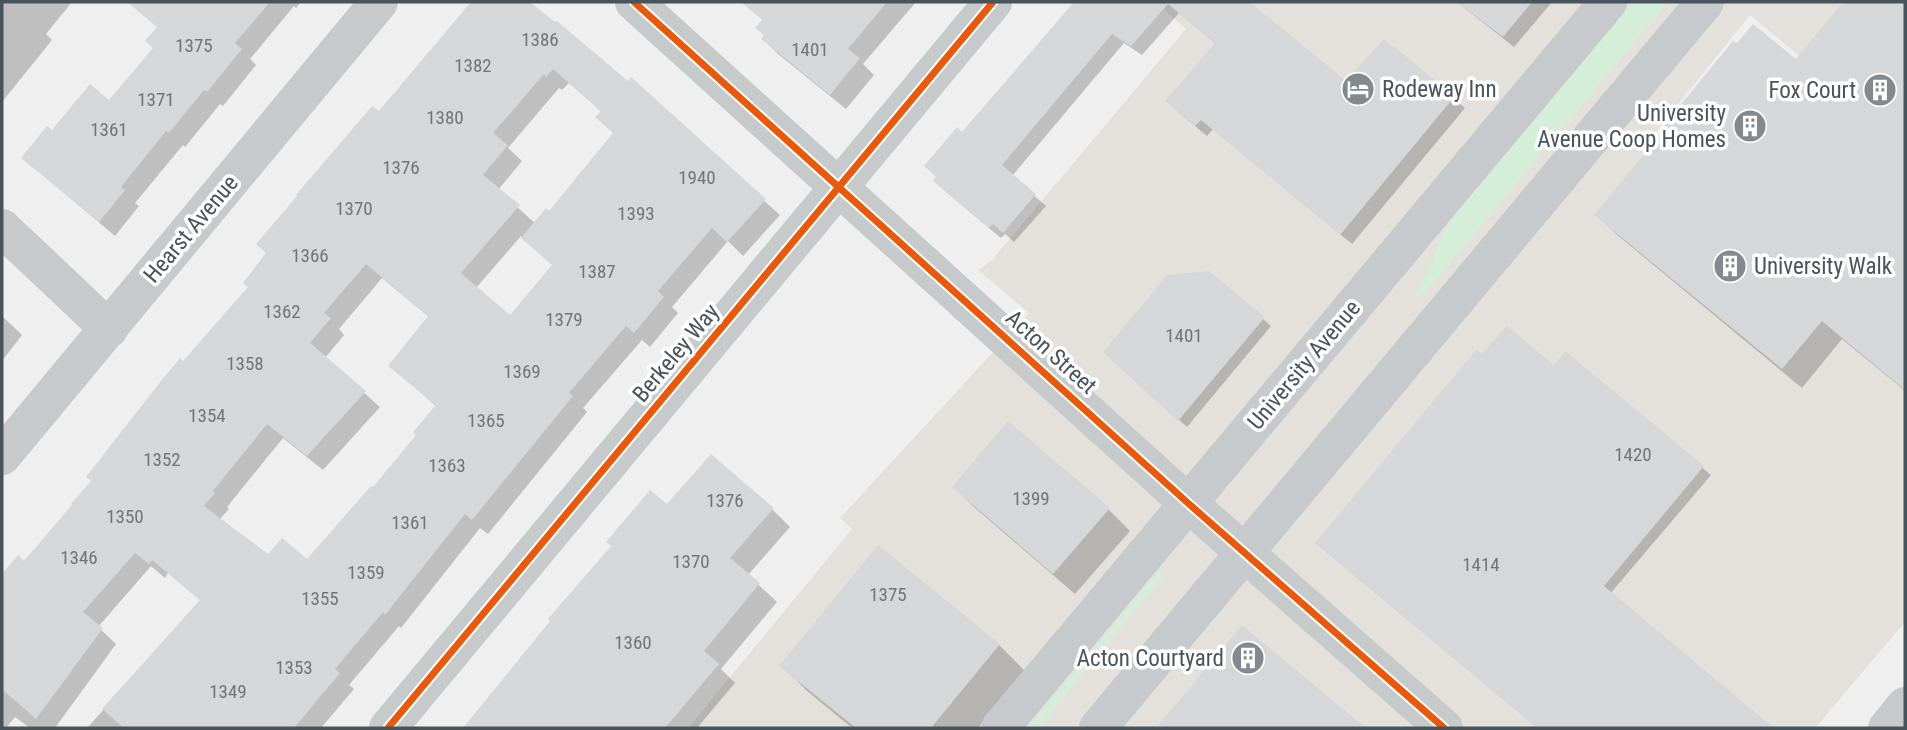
<svg xmlns="http://www.w3.org/2000/svg" width="1907" height="730" viewBox="0 0 1907 730" font-family="'Roboto Condensed',sans-serif">
	<style>
		.commercial { fill: #e4e1dd }
		.green { fill: #d4eeda }
		.shadow { fill: #0003; fill-rule: evenodd }
		.building { fill: #d6d7d8; fill-rule: evenodd }
		.lines { fill: none; stroke-linecap: round; stroke-linejoin: round }
		.street { stroke: #c7cacb; stroke-width: 38 }
		.secondary { stroke: #c7cacd; stroke-width: 38 }
		.cycleway-casing { stroke: #fff; stroke-width: 11 }
		.cycleway { stroke: #e8590c; stroke-width: 7 }
		.labels { text-anchor: middle; dominant-baseline: central; stroke-width: 7; stroke-linejoin: round; paint-order: stroke }
		.number-label { font-size: 19px; fill: #6c767c }
		.poi-label { font-size: 23px; fill: #47545b; stroke: #fff; text-anchor: end }
		.street-label { font-size: 23px; fill: #47545b; stroke: #fff }
	</style>
	<rect width="100%" height="100%" fill="#f0efef"/>
	<path class="commercial" d="M1155,2H1905V144L1750,15L1650,139L1841,298L1822,321L1905,391V622L1815,728H688L852,529L840,518L1029,313L978,270L993,259L1186,29Z"/>
	<path class="green" d="M1633,2H1668L1420,298L1415,294L1425,278L1449,222Z
		M1158,572L1163,576L1038,728H1028Z"/>
	<path class="shadow" d="M2,2H72L46,34L52,40L2,102Z
		M146,2H301L296,8L294,6L250,59L256,65L223,106L220,104L185,147L183,145L135,203L139,206L115,236L23,158L52,132L109,103L155,48L158,28L139,10Z
		M474,2H529L628,84L631,80L780,215L743,256L728,241L672,307L678,313L650,347L642,340L583,408L587,412L488,534L480,528L401,628L399,626L349,685L354,689L321,728H87L201,601L168,573L165,578L151,566L98,627L116,644L55,728H30L15,717L6,728H2V576L18,558L24,563L75,505L184,363L250,288L379,114ZM569,83L602,112L615,133L549,213L536,224L498,190L522,161L508,148L559,88L562,90ZM521,236L554,266L510,317L476,288ZM382,278L429,317L390,365L437,407L418,435L373,490L307,562L268,557L219,520L229,509L227,507L283,438L323,470L380,407L325,358L344,335L339,329Z
		M776,2H916L863,64L874,75L846,109L778,54L763,39L766,35L763,18Z
		M1076,2H1248L1346,84L1384,41L1465,108L1352,244L1213,129L1207,136L1178,112L1216,44L1179,13L1142,55L1124,43L1012,176L1046,206L1014,242L1005,234L1001,238L946,192L963,134Z
		M1457,2H1552L1514,47Z
		M1846,2H1905V391L1842,339L1802,388L1616,234L1597,215L1796,62Z
		M1209,272L1271,326L1187,427L1112,360Z
		M2,316L22,335L2,361Z
		M1565,354L1711,475L1610,594L1772,728H1538L1325,551L1483,357L1554,367Z
		M954,487L1108,509L1130,531L1075,594L975,508Z
		M667,507L772,509L790,527L748,575L777,602L721,669L735,683L697,728H465L552,621Z
		M878,547L999,645L1025,671L978,728H852L807,691L781,665Z
		M1242,627L1363,728H1158Z"/>
	<path class="building" d="M127,2H270L235,43L242,49L207,92L204,90L169,133L166,131L121,187L125,190L99,222L21,158L47,126L52,130L90,84L109,100L153,48L145,41L157,27Z
		M471,2H530L555,22L557,21L628,81L631,77L766,199L727,242L712,228L658,291L664,297L634,333L626,326L569,393L573,396L472,520L465,514L385,615L383,612L335,669L340,673L294,728H124L102,709L200,600L152,560L149,564L135,553L83,612L103,628L36,719L2,689V574L18,555L24,561L72,505L71,504L91,481L86,477L161,381L180,358L183,361L248,287L243,283L266,253L256,244L297,196L296,195L372,106L379,111ZM553,69L601,111L595,117L613,133L549,211L546,208L521,238L552,265L510,315L461,273L520,205L483,175L508,145L493,133L544,74L546,77ZM366,264L428,316L388,366L436,405L413,432L416,435L373,487L371,486L307,559L282,538L268,554L204,506L215,493L213,491L267,424L307,456L366,391L310,343L331,318L324,313Z
		M741,2H887L848,49L860,58L830,95L761,39L764,35L755,28L762,20Z
		M1074,2H1250L1346,81L1384,39L1455,96L1340,235L1201,120L1195,126L1165,101L1215,43L1168,4L1131,46L1112,34L1002,165L1036,194L1003,233L993,224L989,228L933,181L936,177L924,166L957,127L962,132Z
		M1457,2H1532L1503,37Z
		M1843,2H1905V390L1822,321L1782,369L1594,215L1667,127L1664,125L1733,41L1737,43L1753,24L1796,59Z
		M1209,271L1265,317L1178,421L1103,352L1167,275Z
		M1507,326L1554,365L1565,351L1704,466L1604,586L1774,728H1537L1315,543L1477,349L1482,354Z
		M1008,421L1110,508L1053,574L952,487Z
		M711,454L774,508L730,558L760,583L704,651L719,664L665,728H463L550,621L548,619L611,546L606,542L650,490L667,504Z
		M878,545L1000,644L931,728H856L779,666Z
		M1242,625L1366,728H1156Z"/>
	<g class="lines">
		<path class="street" d="M634,2L1189,504L1444,728
			M2,228L109,329
			M2,456L379,2
			M388,728L993,2
			M1887,728L1905,706"/>
		<path class="secondary" d="M1000,728L1608,2
			M1098,728L1705,2"/>
		<defs>
			<path id="cycleway" d="M634,2L1189,504L1444,728
				M388,728L993,2"/>
		</defs>
		<use href="#cycleway" class="cycleway-casing"/>
		<use href="#cycleway" class="cycleway"/>
	</g>
	<defs>
		<symbol id="hotel-disc" viewBox="-11 -11 22 22"><circle r="9.5" fill="#828a8f" stroke="#fff"/><path d="M-6-4.5h1.5V1H6V5H4.5V3h-9V5H-6ZM-4 0a1.8 1.8 0 1 1 3.6 0ZM.5 0V-2.5h3Q6-2.5 6 0Z" fill="#fff"/></symbol>
		<symbol id="building-disc" viewBox="-11 -11 22 22"><circle r="9.5" fill="#828a8f" stroke="#fff"/><path d="M-4-6H4V6H1V3H-1V6H-4ZM-2.5-4.3h1.7v1.8h-1.7ZM.8-4.3h1.7v1.8H.8ZM-2.5-1h1.7V.8h-1.7ZM.8-1h1.7V.8H.8Z" fill="#fff"/></symbol>
	</defs>
	<g fill-rule="evenodd">
		<use href="#hotel-disc" x="1339" y="70" width="38" height="38"/>
		<use href="#building-disc" x="1861" y="71" width="38" height="38"/>
		<use href="#building-disc" x="1731" y="107" width="38" height="38"/>
		<use href="#building-disc" x="1711" y="247" width="38" height="38"/>
		<use href="#building-disc" x="1229" y="639" width="38" height="38"/>
	</g>
	<g class="labels">
		<g class="number-label">
			<text x="540" y="39">1386</text>
			<text x="194" y="45">1375</text>
			<text x="810" y="49">1401</text>
			<text x="473" y="65">1382</text>
			<text x="156" y="99">1371</text>
			<text x="445" y="117">1380</text>
			<text x="109" y="129">1361</text>
			<text x="401" y="167">1376</text>
			<text x="697" y="177">1940</text>
			<text x="354" y="208">1370</text>
			<text x="636" y="213">1393</text>
			<text x="310" y="255">1366</text>
			<text x="597" y="271">1387</text>
			<text x="282" y="311">1362</text>
			<text x="564" y="319">1379</text>
			<text x="1184" y="335">1401</text>
			<text x="245" y="363">1358</text>
			<text x="522" y="371">1369</text>
			<text x="207" y="415">1354</text>
			<text x="486" y="420">1365</text>
			<text x="1633" y="454">1420</text>
			<text x="162" y="459">1352</text>
			<text x="447" y="465">1363</text>
			<text x="1031" y="498">1399</text>
			<text x="725" y="500">1376</text>
			<text x="125" y="516">1350</text>
			<text x="410" y="522">1361</text>
			<text x="79" y="557">1346</text>
			<text x="691" y="561">1370</text>
			<text x="1481" y="564">1414</text>
			<text x="366" y="572">1359</text>
			<text x="888" y="594">1375</text>
			<text x="320" y="598">1355</text>
			<text x="633" y="642">1360</text>
			<text x="294" y="667">1353</text>
			<text x="228" y="691">1349</text>
		</g>
		<g class="poi-label">
			<text x="1382" y="89" text-anchor="start">Rodeway Inn</text>
			<text x="1856" y="90">Fox Court</text>
			<text x="1726" y="113">University<tspan x="1726" dy="26">Avenue Coop Homes</tspan></text>
			<text x="1754" y="266" text-anchor="start">University Walk</text>
			<text x="1224" y="658">Acton Courtyard</text>
		</g>
		<g class="street-label">
			<text transform="translate(191 229) rotate(-50)">Hearst Avenue</text>
			<text transform="translate(1051 352) rotate(42)">Acton Street</text>
			<text transform="translate(676 353) rotate(-50)">Berkeley Way</text>
			<text transform="translate(1304 365) rotate(-50)">University Avenue</text>
		</g>
	</g>
	<rect width="1907" height="730" fill="none" stroke="#47545b" stroke-width="7"/>
</svg>
